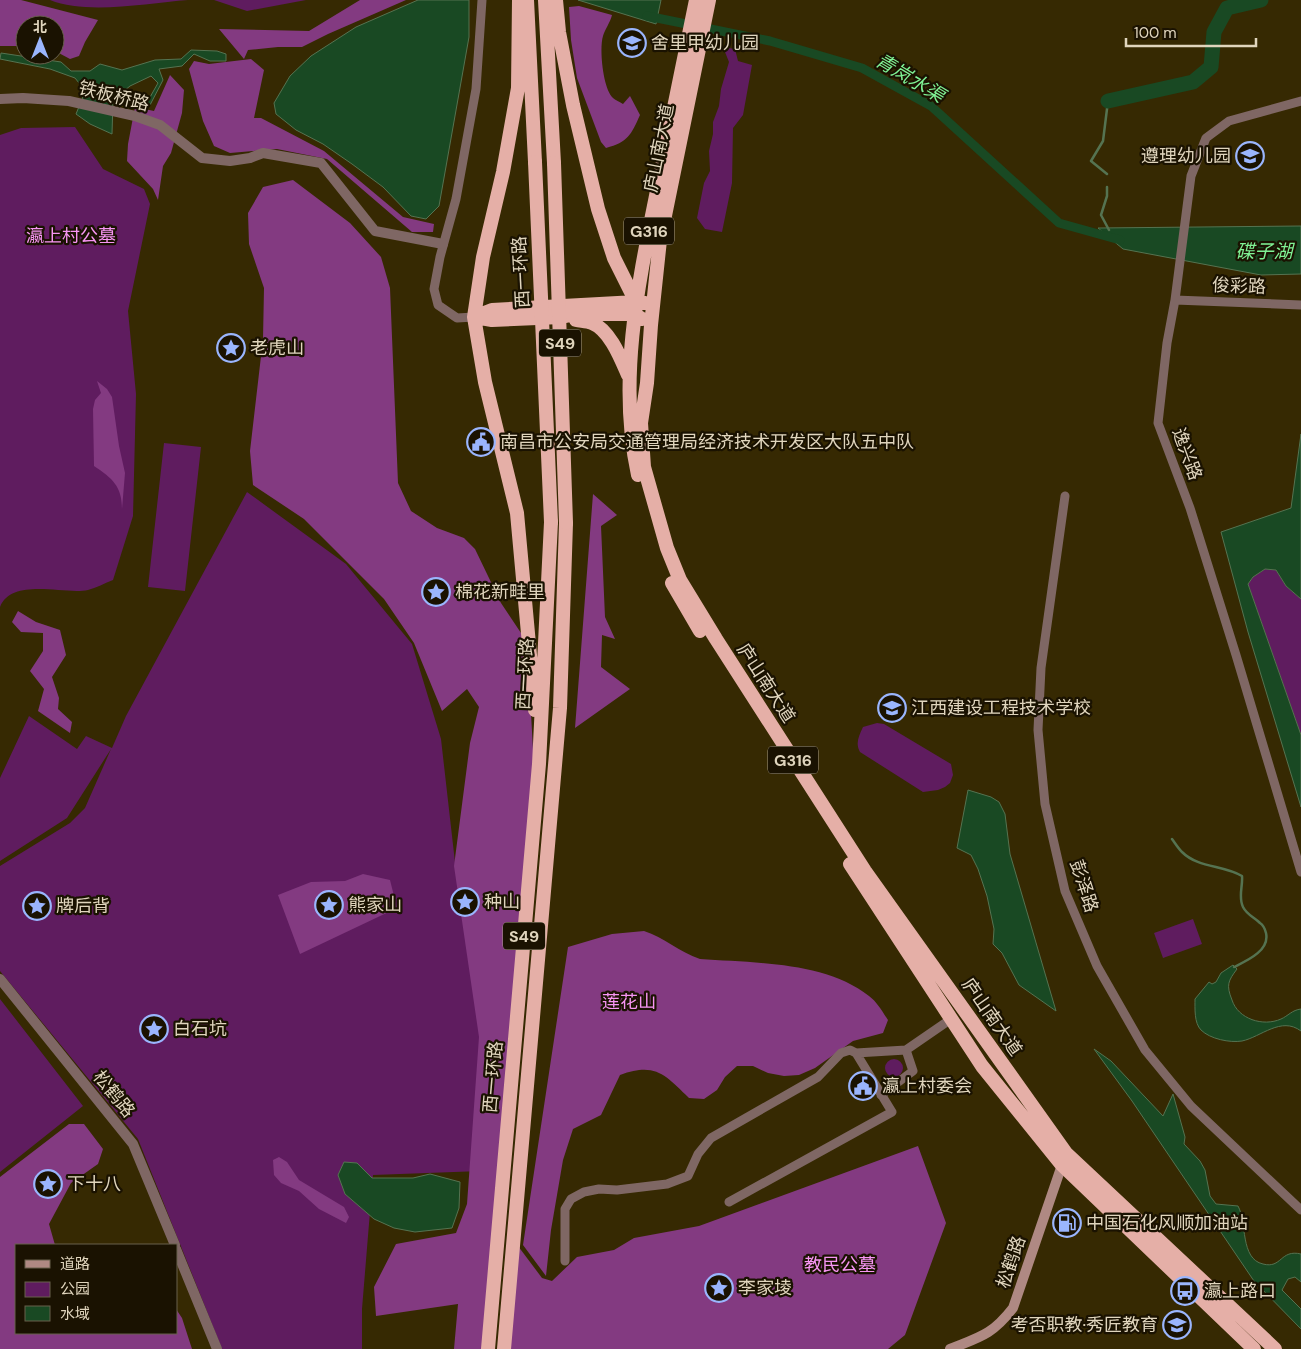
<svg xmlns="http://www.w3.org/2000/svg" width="1301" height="1349" viewBox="0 0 1301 1349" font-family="'DM Sans','Noto Sans SC',sans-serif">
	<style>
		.green { fill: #5f1c5f }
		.forest { fill: #833a81 }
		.water { fill: #194923; stroke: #557351 }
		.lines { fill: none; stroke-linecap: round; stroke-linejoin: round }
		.stream { stroke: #557351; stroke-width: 2.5 }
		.canal { stroke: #194923; stroke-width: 9 }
		.river { stroke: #194923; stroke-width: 15 }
		.minor { stroke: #7f6764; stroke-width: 9 }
		.tertiary { stroke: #7f6764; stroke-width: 10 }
		.secondary { stroke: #af8983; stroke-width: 10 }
		.trunk { stroke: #e5afa7; stroke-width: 14 }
		.trunk-bridge { stroke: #e5afa7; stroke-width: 14 }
		.labels { text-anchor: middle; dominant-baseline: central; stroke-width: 4.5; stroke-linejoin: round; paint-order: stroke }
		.shield { fill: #1a1201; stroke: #a59a85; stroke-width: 1 }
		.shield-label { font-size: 16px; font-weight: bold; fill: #e0d5bd }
		.poi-label { font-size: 18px; fill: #e0d5bd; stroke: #1a1201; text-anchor: start }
		.street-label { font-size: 18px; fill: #e0d5bd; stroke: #1a1201 }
		.park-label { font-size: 18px; fill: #f795f3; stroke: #1a1201 }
		.water-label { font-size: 19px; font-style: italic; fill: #7ff294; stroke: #1a1201 }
	</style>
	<rect width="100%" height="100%" fill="#362902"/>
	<path class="green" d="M50,0H188C148,3 87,15 50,0Z
		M214,0H306L247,11Z
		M723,47L735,49L738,61L752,65L743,115L733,128L732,183L722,232L705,229L697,218L704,183L710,171L709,151L713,134V122L719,106L721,89L729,62Z
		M75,127L103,169L144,189L150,204L128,311L136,394L133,516L113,580C105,583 96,588 88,590C64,595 12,577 0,607V135L21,128Z
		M164,443L201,447L185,591L148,587Z
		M247,492L346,564L412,644L441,739L456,871L484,1042L481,1171L373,1175L362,1309V1349H222L138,1139L0,971V866L70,823L85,808L111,749L67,818L0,861V778L29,716L77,749L86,736L112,748L126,716Z
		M1265,569L1276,570L1286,586L1301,599V735L1248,584L1253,577Z
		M877,723L884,724L951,764L953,775L950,783L945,787L938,790L923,792L860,752C855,743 859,736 863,727Z
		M1193,919L1202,944L1163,958L1154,933Z
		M0,999L83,1106L0,1172Z
		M885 1068a9 9 0 1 1 18 0a9 9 0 1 1-18 0Z"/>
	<path class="forest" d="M0,0H21L98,20L85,42L79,56L70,59L55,51V25H25V46H0Z
		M360,0H406L328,34L302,47H278L248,50L244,59L219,29L309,31Z
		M579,6L612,15C610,23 605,29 603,36C599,49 603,89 613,98C615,100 620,102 623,104L630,96L640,115C631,135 628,142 606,148L601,142L577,78L571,40L569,7Z
		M251,59L264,70L254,118H261L324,151L403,217L434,224L433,232H412L327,159L277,149L230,153L214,146L203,121L189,69L194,61L209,64Z
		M170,75L184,90L182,113L171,153L163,166L158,200L153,189L127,161L128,144L135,107L154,111Z
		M293,180L350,223L381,257L390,288L398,483L411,511L437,528L464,538L475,549L501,603L527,642L534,767L483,1349H454L458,1304L376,1316L374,1287L396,1244L456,1233L467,1204L479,1037L454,866L470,743L479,707L467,689L442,711L414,643L384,599L304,519L253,485L250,451L263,339L264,288L249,244L248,213L263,187Z
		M97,381L107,389L112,397L119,446L125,473L122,509C122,486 112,478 94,466L93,409L95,400L101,393Z
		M593,494L617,515L601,526L605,617L615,639L602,635L601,667L630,689L575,728Z
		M18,611L36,622L60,630L66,655L52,677L59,698L58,709L72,722L70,733L38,711L44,689L30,671L43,651V633L21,632L12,622Z
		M363,874L390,880L397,908L300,954L278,895L311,882L345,881Z
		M644,931C664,937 679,952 700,959C753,963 825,961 869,996C877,1002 882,1011 888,1020L883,1033L853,1041L815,1068L799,1075L784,1076L768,1073L753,1066H737L725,1077L717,1090L704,1099L689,1098C665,1075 656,1062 620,1075L601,1115L573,1129L563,1160L551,1230L546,1276L523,1245L568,947L612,934Z
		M69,1124H84L103,1149L98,1164L71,1183L49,1224L55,1245H16V1333H176V1309L182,1318L192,1349H0V1177Z
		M918,1146L946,1223L905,1335L888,1349H509L518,1246L542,1278L552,1281L577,1257L614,1250L634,1238L699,1226Z
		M279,1157L287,1162L299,1180L344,1207L349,1217L346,1223L319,1209L299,1191L281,1183L274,1175L273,1160Z"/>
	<path class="water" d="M418,0H469V37L439,206L426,219L411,216L383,187L352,164L323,144L296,130L276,114L274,103L290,76L311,56L356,27Z
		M578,0H661L656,24Z
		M191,50L217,51L226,54V61H210L194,54L182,66L159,69L163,80L150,105L145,106L158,83L151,76L130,86L113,100L112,134L90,124L76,114L83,97V88L75,78L50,69L0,59L1,53L61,62L71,71H90L100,64L122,70L155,60L181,59Z
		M1301,226V274L1261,275L1123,249L1098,228Z
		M1301,434V599L1286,586L1276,570L1265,569L1253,577L1248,584L1301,735V807L1248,632L1221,532L1291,508Z
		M968,790L991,797L999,802L1005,814L1010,854L1056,1011L1019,985L1002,953L993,944L994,929L987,896L978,869L971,855L957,848Z
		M1233,965L1237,969C1228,981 1226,985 1232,1000C1238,1019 1263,1027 1281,1019C1288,1016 1292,1010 1301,1009V1031C1281,1016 1261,1037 1242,1041C1230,1043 1210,1039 1201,1030C1194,1023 1195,1008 1195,999L1209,982L1212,984L1216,982L1221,973Z
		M1094,1049L1111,1061L1163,1116L1173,1094L1185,1137L1184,1144L1200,1161L1205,1170L1210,1196L1216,1204L1238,1206C1247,1222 1240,1259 1263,1264C1282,1269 1280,1249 1301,1254V1282L1295,1277L1288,1279L1282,1290L1301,1309V1329L1254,1281L1132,1101Z
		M344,1162L357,1163L372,1178H413L430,1174L460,1182L459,1208L452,1228L415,1232L394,1228L374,1219L345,1194L338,1175Z"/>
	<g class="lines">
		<path class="stream" d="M1107,174L1091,161L1103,141L1108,101
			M1107,187V196L1101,215L1109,230
			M1172,839C1175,843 1178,848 1182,852C1198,868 1223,865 1242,876C1243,886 1238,897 1243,907C1247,915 1254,917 1260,923C1263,925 1265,929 1266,933C1270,951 1246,961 1234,967"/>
		<path class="canal" d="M647,16L770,41L862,68L931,106L1059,223L1120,240"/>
		<path class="river" d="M1108,101L1193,82L1211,67L1214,32L1227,8L1261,0"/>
		<path class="minor" d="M1301,101L1229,121L1206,138L1191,176L1175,300L1167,343L1158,423L1190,508L1236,655L1301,872
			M1175,300L1301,305
			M474,317L457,318L438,305L434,289L440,257L456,199L476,89L482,0
			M1065,496L1041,668L1038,730L1045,804L1065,891L1097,966L1145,1050L1191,1106L1301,1210
			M881,1095L913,1071L906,1050
			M729,1202L892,1112L856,1053
			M565,1261V1209L571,1199L584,1192L599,1189L617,1190L667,1184L688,1176L698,1154L711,1138L818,1077L841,1053L850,1050L856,1053L906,1050L951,1019"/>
		<path class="tertiary" d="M0,99L23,98L69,101L135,116L160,125L202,158L230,161L250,158L263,153L321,163L375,231L443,244
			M0,979L133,1144L175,1245
			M176,1249L217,1349"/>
		<path class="secondary" d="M950,1349C980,1337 992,1335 1013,1308L1064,1159"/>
		<path class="trunk" d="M519,0L518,88L503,172L483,257L474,317L485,382L517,513L535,710
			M527,0L535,162
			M545,0L554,163
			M556,0L559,32L573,105L598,209L614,258L636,302
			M709,0L660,240L651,325L647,383L641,423L644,467L667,548L680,580L716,639L865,871L1066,1153L1275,1349
			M474,317L492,310L636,302L645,303
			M475,317L492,320L561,317L576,314H634L642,319
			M576,320C581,321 588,321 592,323C610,330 621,359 628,375
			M638,475C617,379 639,280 658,186C671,124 683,62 696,0
			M672,583L700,631
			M850,864L982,1066L1062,1165L1254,1349
			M488,1349L539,764L551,522
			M504,1349L560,708L566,523"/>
		<path class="trunk-bridge" d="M535,162L551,522
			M554,163L566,523"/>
	</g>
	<defs>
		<symbol id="school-ring" viewBox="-11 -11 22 22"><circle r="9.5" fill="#1a1201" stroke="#9ab5fd" stroke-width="1.5"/><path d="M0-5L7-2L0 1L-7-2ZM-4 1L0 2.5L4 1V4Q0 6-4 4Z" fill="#9ab5fd"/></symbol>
		<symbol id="sight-ring" viewBox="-11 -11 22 22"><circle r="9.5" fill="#1a1201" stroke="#9ab5fd" stroke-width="1.5"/><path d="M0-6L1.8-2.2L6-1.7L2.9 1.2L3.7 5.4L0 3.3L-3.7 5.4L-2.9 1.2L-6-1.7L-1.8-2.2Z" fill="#9ab5fd"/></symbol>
		<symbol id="civic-ring" viewBox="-11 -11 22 22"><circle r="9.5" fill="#1a1201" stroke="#9ab5fd" stroke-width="1.5"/><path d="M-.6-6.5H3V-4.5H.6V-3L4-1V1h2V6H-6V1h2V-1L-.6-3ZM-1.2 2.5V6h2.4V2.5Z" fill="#9ab5fd"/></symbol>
		<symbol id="fuel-ring" viewBox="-11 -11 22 22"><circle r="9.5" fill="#1a1201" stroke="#9ab5fd" stroke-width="1.5"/><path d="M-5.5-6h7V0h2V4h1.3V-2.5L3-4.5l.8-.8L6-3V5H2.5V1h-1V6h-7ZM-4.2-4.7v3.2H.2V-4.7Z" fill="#9ab5fd"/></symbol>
		<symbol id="bus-ring" viewBox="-11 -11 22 22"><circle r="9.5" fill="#1a1201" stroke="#9ab5fd" stroke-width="1.5"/><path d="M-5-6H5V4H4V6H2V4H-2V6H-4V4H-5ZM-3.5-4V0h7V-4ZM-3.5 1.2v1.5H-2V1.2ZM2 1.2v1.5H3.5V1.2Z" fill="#9ab5fd"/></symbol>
		<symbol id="university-ring" viewBox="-11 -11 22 22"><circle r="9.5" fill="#1a1201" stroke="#9ab5fd" stroke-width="1.5"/><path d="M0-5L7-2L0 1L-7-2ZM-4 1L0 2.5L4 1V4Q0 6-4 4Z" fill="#9ab5fd"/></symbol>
	</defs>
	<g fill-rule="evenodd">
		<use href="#school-ring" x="616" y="27" width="32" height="32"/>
		<use href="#school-ring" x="1234" y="140" width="32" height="32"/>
		<use href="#sight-ring" x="215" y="332" width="32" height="32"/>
		<use href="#civic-ring" x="465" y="426" width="32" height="32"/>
		<use href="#sight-ring" x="420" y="576" width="32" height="32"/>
		<use href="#school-ring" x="876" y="692" width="32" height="32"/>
		<use href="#sight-ring" x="449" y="886" width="32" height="32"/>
		<use href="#sight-ring" x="313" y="889" width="32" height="32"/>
		<use href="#sight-ring" x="21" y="890" width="32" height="32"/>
		<use href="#sight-ring" x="138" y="1013" width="32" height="32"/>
		<use href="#civic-ring" x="847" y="1070" width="32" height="32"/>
		<use href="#sight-ring" x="32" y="1168" width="32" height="32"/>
		<use href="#fuel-ring" x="1051" y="1207" width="32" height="32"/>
		<use href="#sight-ring" x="703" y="1272" width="32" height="32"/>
		<use href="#bus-ring" x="1169" y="1275" width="32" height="32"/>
		<use href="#university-ring" x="1161" y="1309" width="32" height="32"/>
	</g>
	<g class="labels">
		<g class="shield">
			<rect x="624" y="217.5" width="50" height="27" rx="4"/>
			<rect x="539" y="329.5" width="42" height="27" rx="4"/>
			<rect x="768" y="746.5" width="50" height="27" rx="4"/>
			<rect x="503" y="922.5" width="42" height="27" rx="4"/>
		</g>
		<g class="shield-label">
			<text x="649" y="231">G316</text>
			<text x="560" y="343">S49</text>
			<text x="793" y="760">G316</text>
			<text x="524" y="936">S49</text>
		</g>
		<g class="poi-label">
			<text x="651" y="43">舍里甲幼儿园</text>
			<text x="1231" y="156" text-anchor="end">遵理幼儿园</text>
			<text x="250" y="348">老虎山</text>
			<text x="500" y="442">南昌市公安局交通管理局经济技术开发区大队五中队</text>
			<text x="455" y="592">棉花新畦里</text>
			<text x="911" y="708">江西建设工程技术学校</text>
			<text x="484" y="902">种山</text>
			<text x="348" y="905">熊家山</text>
			<text x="56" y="906">牌后背</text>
			<text x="173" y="1029">白石坑</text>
			<text x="882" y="1086">瀛上村委会</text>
			<text x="67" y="1184">下十八</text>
			<text x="1086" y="1223">中国石化风顺加油站</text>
			<text x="738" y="1288">李家堎</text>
			<text x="1204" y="1291">瀛上路口</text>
			<text x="1158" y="1325" text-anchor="end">考否职教·秀匠教育</text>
		</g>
		<g class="street-label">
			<text transform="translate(114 96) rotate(14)">铁板桥路</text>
			<text transform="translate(659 148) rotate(-79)">庐山南大道</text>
			<text transform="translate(521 272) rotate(-93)">西一环路</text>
			<text transform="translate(1239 286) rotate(2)">俊彩路</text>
			<text transform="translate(1187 454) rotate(70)">逸兴路</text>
			<text transform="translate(525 674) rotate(-87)">西一环路</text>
			<text transform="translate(766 683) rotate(57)">庐山南大道</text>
			<text transform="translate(1084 886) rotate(72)">彭泽路</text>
			<text transform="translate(992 1017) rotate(55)">庐山南大道</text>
			<text transform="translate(493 1077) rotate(-85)">西一环路</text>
			<text transform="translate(114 1094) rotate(51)">松鹤路</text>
			<text transform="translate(1011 1262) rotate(-71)">松鹤路</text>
		</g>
		<g class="park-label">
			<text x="71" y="236">瀛上村公墓</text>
			<text x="629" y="1002">莲花山</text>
			<text x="840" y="1265">教民公墓</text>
		</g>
		<g class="water-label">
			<text transform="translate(910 78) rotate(31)">青岚水渠</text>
			<text x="1264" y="251">碟子湖</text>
		</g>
	</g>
	<rect x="15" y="1244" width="162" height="90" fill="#1a1201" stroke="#69604c"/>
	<rect x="25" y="1260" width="25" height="8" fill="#af8983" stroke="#69604c"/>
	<text x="60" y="1269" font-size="15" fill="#e0d5bd">道路</text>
	<rect x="25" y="1282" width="25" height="15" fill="#5f1c5f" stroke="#69604c"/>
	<text x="60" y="1294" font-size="15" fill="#e0d5bd">公园</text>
	<rect x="25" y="1306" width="25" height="15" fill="#194923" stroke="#69604c"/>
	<text x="60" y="1319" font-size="15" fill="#e0d5bd">水域</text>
	<g transform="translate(40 40)"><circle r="24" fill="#1a1201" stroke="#69604c"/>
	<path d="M0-4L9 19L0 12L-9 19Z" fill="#9ab5fd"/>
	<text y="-8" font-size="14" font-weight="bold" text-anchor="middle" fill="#e0d5bd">北</text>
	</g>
	<path d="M1126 38v8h130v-8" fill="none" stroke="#e0d5bd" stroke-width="2.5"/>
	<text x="1134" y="38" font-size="15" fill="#e0d5bd" stroke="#1a1201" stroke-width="4" paint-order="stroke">100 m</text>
</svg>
